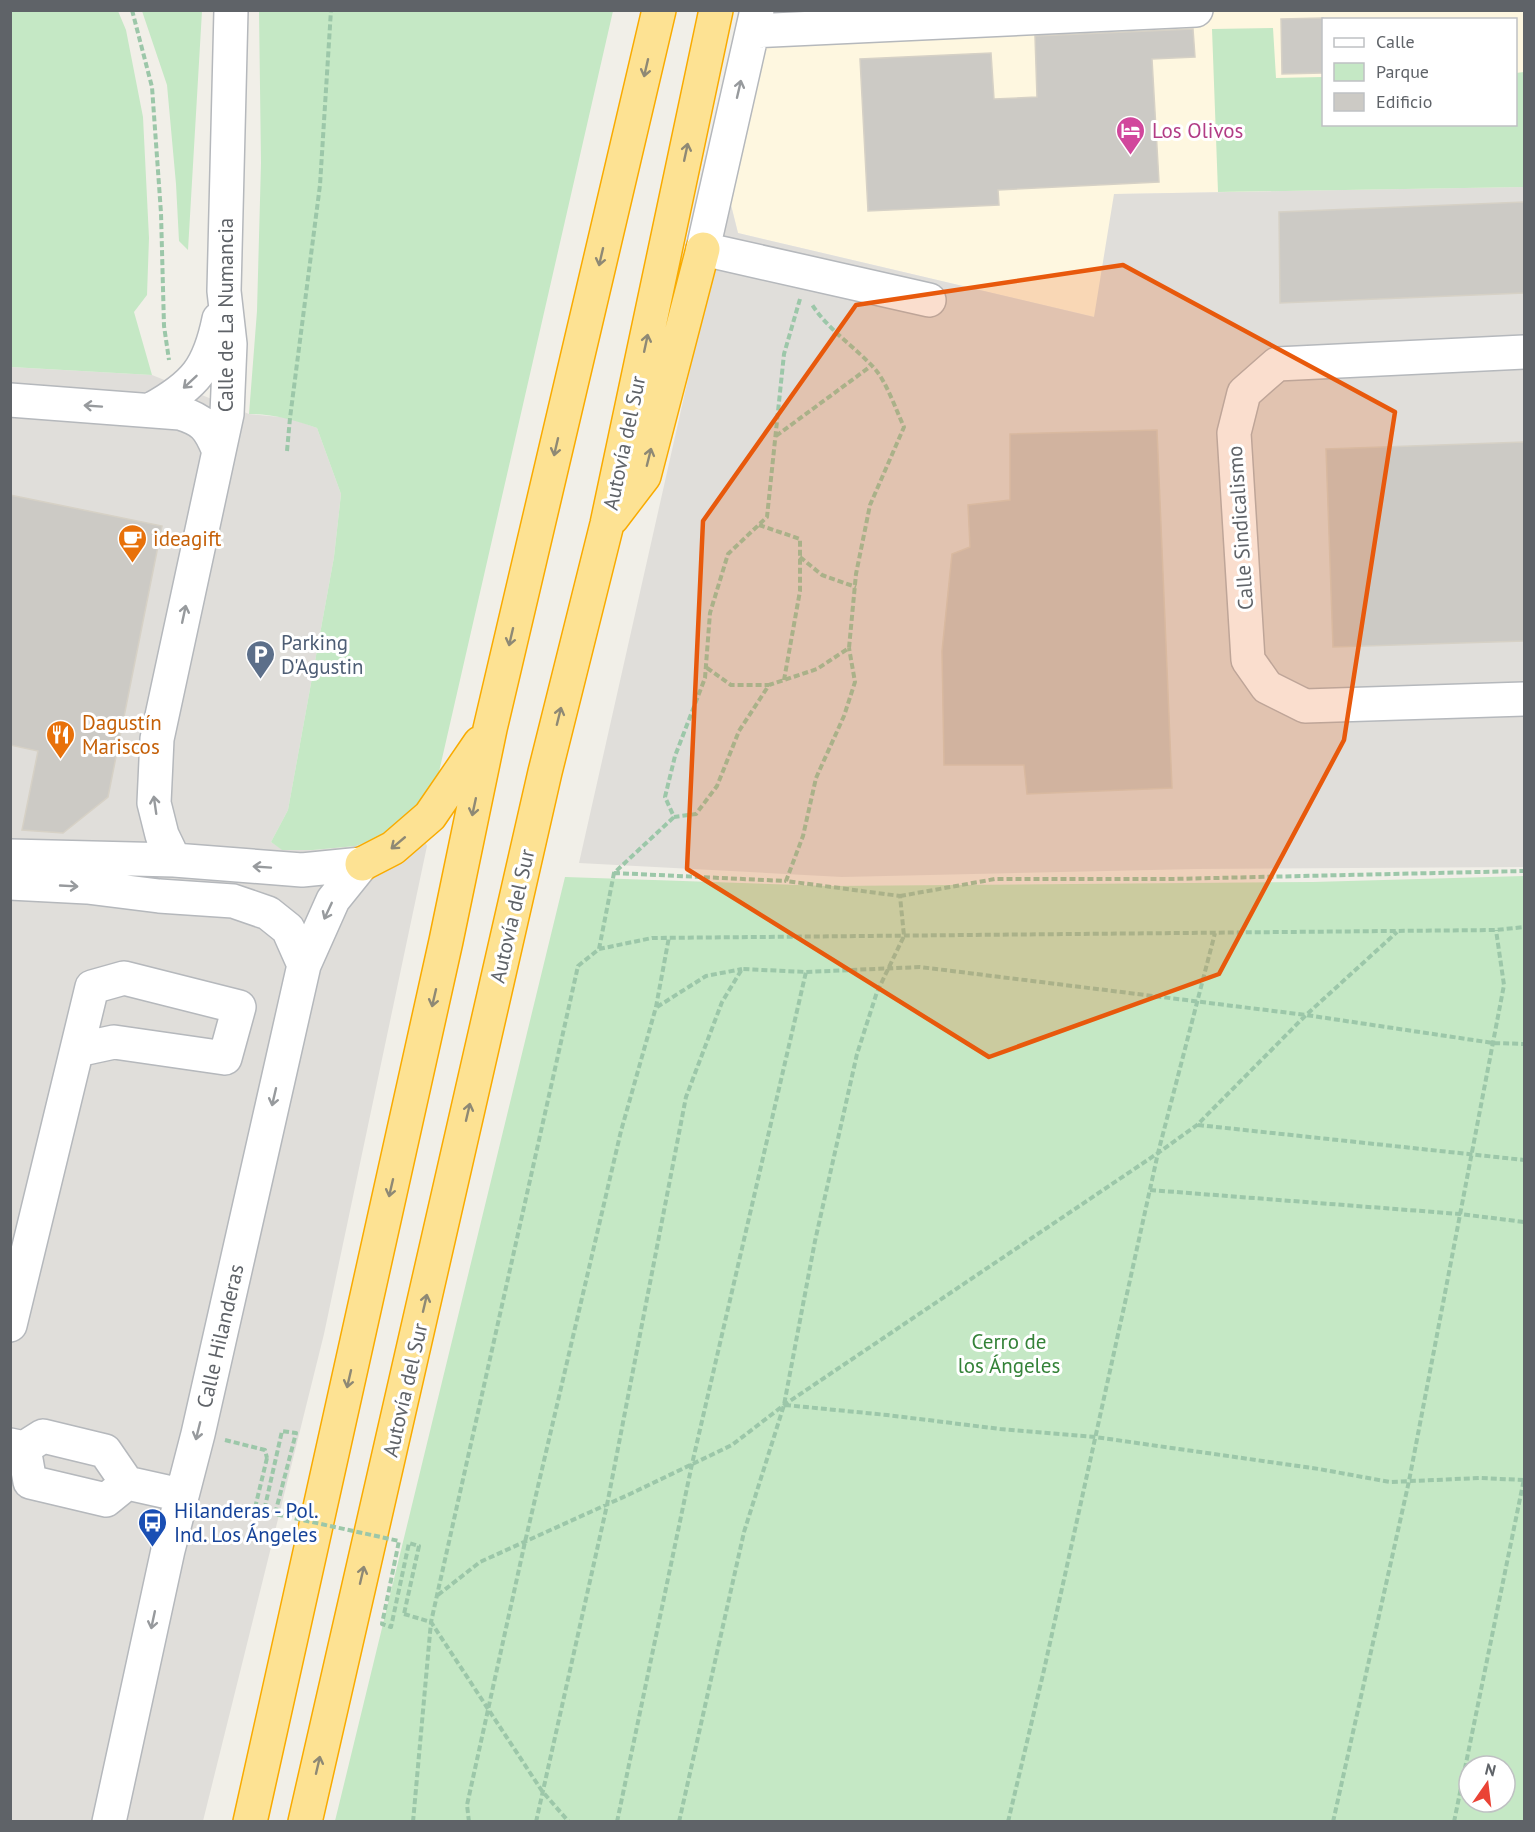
<svg xmlns="http://www.w3.org/2000/svg" width="1535" height="1832" viewBox="0 0 1535 1832" font-family="'PT Sans',sans-serif">
	<style>
		.commercial { fill: #fef7e0; fill-rule: evenodd }
		.industrial { fill: #e0deda }
		.green { fill: #c5e8c5; fill-rule: evenodd }
		.building { fill: #cccac5; stroke: #d6d1c6; stroke-width: 1.5 }
		.lines { fill: none; stroke-linecap: round; stroke-linejoin: round }
		.minor-casing { stroke: #b5b8bc; stroke-width: 36 }
		.highway-casing { stroke: #f9ab00; stroke-width: 36 }
		.path { stroke: #9cc7a9; stroke-width: 4; stroke-dasharray: 6 3; stroke-linecap: butt }
		.minor { stroke: #fff; stroke-width: 33 }
		.highway { stroke: #fde293; stroke-width: 33 }
		.path-bridge { stroke: #9cc7a9; stroke-width: 4; stroke-dasharray: 6 3; stroke-linecap: butt }
		.oneway { stroke: #8e8975 }
		.oneway2 { stroke: #979a9d }
		.marked { fill: #e8590c; fill-opacity: 0.2; stroke: #e8590c; stroke-width: 4.5; stroke-linejoin: round }
		.labels { text-anchor: middle; dominant-baseline: central; stroke-width: 6; stroke-linejoin: round; paint-order: stroke }
		.hotel-label { font-size: 21px; fill: #b23c85; stroke: #fff; text-anchor: start }
		.street-label { font-size: 21px; fill: #5f6368; stroke: #fff }
		.food-label { font-size: 21px; fill: #c56008; stroke: #fff; text-anchor: start }
		.service-label { font-size: 21px; fill: #4e5e75; stroke: #fff; text-anchor: start }
		.park-label { font-size: 21px; fill: #348238; stroke: #fff }
		.transit-label { font-size: 21px; fill: #164399; stroke: #fff; text-anchor: start }
	</style>
	<rect width="100%" height="100%" fill="#f1efe8"/>
	<path class="commercial" d="M769,11H1524V187L1115,194L1095,317L738,233L729,197ZM1324,20H1516V124H1324Z"/>
	<path class="industrial" d="M1524,187V867L1197,869L842,877L579,863L729,197L738,233L1094,317L1114,194Z
		M10,367L152,375L249,414L290,418L317,428L341,494L334,557L288,810L271,842L283,850H313L356,846L415,819L427,846L324,1334L203,1821H11Z"/>
	<path class="green" d="M10,11H118L126,30L143,117L149,238L147,295L134,312L152,375L11,367Z
		M142,11H202L188,250L179,241L176,184L167,85Z
		M259,11H613L436,785L430,800L386,834L356,846L313,850H282L271,842L288,810L334,557L341,494L317,428C294,420 273,414 249,414L257,311L261,163Z
		M1273,28L1276,78L1323,77L1324,124H1516V73L1524,72V187L1218,192L1212,29Z
		M1524,876V1821H335L565,877L829,886L1313,882ZM1469,1766H1505V1802H1469Z"/>
	<path class="building" d="M1323,18V73L1282,74L1281,19Z
		M1193,29L1195,57L1152,59L1159,182L998,190L999,205L868,211L860,59L991,53L994,99L1037,97L1035,36Z
		M1524,202V293L1280,303L1279,212Z
		M1157,430L1172,788L1027,794L1024,765H944L942,651L952,554L970,547L968,505L1010,500V434Z
		M1524,442V641L1333,647L1326,449Z
		M10,495L162,526L108,797L63,833L22,830L38,751L10,745Z"/>
	<g class="lines">
		<defs>
			<path id="minor" d="M757,10L703,249L929,300
				M753,31L1196,10
				M1524,352L1277,364L1244,393L1234,433L1248,660L1267,687L1305,706L1524,699
				M10,400L180,413C203,420 209,427 218,449
				M152,409C195,385 209,368 219,319
				M10,856L174,860L302,870L362,864
				M174,860L162,835L154,803L157,739L227,414L230,344L224,291L231,10
				M10,883L87,887L159,896L233,901L268,913L288,929L304,965
				M10,1325L92,987L124,978L239,1007L225,1058L114,1042L77,1050
				M10,1445L24,1448L43,1436L105,1451L127,1483L181,1495
				M24,1448L30,1482L106,1500L127,1483
				M109,1822L168,1550L198,1434L304,965L333,900L362,864"/>
			<path id="highway" d="M612,518L644,476L703,249
				M362,864L393,848L430,816L480,743
				M250,1822L446,941L490,729L659,10
				M305,1822L545,772L607,524L716,10"/>
		</defs>
		<use href="#minor" class="minor-casing"/>
		<use href="#highway" class="highway-casing"/>
		<path class="path" d="M132,10L152,87L161,213L164,326L169,360
			M800,299L784,354L767,517L728,554L710,613L705,678L675,756L665,797L674,817L696,814L717,786L739,731L769,685L817,669L849,648L856,574L870,505L904,427C896,410 887,383 875,369C854,346 827,329 811,303
			M776,436L871,366
			M287,451L290,418L320,185L331,10
			M759,525L800,539V591L784,680
			M800,557L822,575L856,587
			M707,668L731,685H769
			M614,873L786,881
			M900,896L995,879H1170L1524,871
			M599,949L614,873L674,817
			M657,1007L706,976L742,969
			M1198,1125L1524,1160
			M1150,1190L1460,1214L1524,1222
			M785,1405L887,1415L1000,1429L1095,1437L1319,1469L1390,1482L1480,1478L1524,1480
			M225,1440L265,1450L267,1458
			M438,1595L480,1562L630,1494L732,1445L784,1405L1158,1153L1197,1125L1306,1015L1397,932
			M404,1614L431,1622L542,1791L569,1822
			M413,1822L431,1622L578,966L599,949L652,938L1496,930L1524,927
			M469,1822L467,1805L525,1542L621,1131L656,1007L669,937
			M536,1822L607,1505L686,1097L722,1002L742,969L806,972L920,967L1306,1015L1493,1043L1524,1044
			M617,1822L692,1464L806,972
			M679,1822L744,1532L784,1405L815,1241L857,1054L877,992L904,936L900,896L786,881L803,836L816,778L844,716L855,682L849,648
			M1008,1822L1044,1670L1158,1153L1215,933
			M1333,1822L1409,1481L1504,985L1496,930
			M1454,1822L1524,1479"/>
		<use href="#minor" class="minor"/>
		<use href="#highway" class="highway"/>
		<path class="path-bridge" d="M267,1458L255,1508L264,1511L282,1431L296,1433L275,1514L399,1541L382,1624L391,1627L409,1543L419,1546L404,1614"/>
	</g>
	<defs><path id="oneway-shaft" d="M-6 0H5M1.5-3L5.5 0L1.5 3" fill="none" stroke-width="1.6" stroke-linecap="round" stroke-linejoin="round" transform="scale(1.5)"/></defs>
	<g class="oneway">
		<use href="#oneway-shaft" transform="translate(646 68) rotate(103)"/>
		<use href="#oneway-shaft" transform="translate(686 152) rotate(-78)"/>
		<use href="#oneway-shaft" transform="translate(601 257) rotate(103)"/>
		<use href="#oneway-shaft" transform="translate(646 343) rotate(-78)"/>
		<use href="#oneway-shaft" transform="translate(556 447) rotate(103)"/>
		<use href="#oneway-shaft" transform="translate(649 457) rotate(-76)"/>
		<use href="#oneway-shaft" transform="translate(511 637) rotate(103)"/>
		<use href="#oneway-shaft" transform="translate(559 716) rotate(-76)"/>
		<use href="#oneway-shaft" transform="translate(474 807) rotate(102)"/>
		<use href="#oneway-shaft" transform="translate(398 843) rotate(140)"/>
		<use href="#oneway-shaft" transform="translate(434 998) rotate(103)"/>
		<use href="#oneway-shaft" transform="translate(468 1112) rotate(-77)"/>
		<use href="#oneway-shaft" transform="translate(391 1188) rotate(103)"/>
		<use href="#oneway-shaft" transform="translate(425 1303) rotate(-77)"/>
		<use href="#oneway-shaft" transform="translate(349 1379) rotate(103)"/>
		<use href="#oneway-shaft" transform="translate(362 1575) rotate(-77)"/>
		<use href="#oneway-shaft" transform="translate(318 1765) rotate(-77)"/>
	</g>
	<g class="oneway2">
		<use href="#oneway-shaft" transform="translate(739 89) rotate(-77)"/>
		<use href="#oneway-shaft" transform="translate(190 382) rotate(137)"/>
		<use href="#oneway-shaft" transform="translate(93 406) rotate(-176)"/>
		<use href="#oneway-shaft" transform="translate(184 614) rotate(-78)"/>
		<use href="#oneway-shaft" transform="translate(155 805) rotate(-98)"/>
		<use href="#oneway-shaft" transform="translate(262 867) rotate(-176)"/>
		<use href="#oneway-shaft" transform="translate(69 886) rotate(3)"/>
		<use href="#oneway-shaft" transform="translate(328 911) rotate(115)"/>
		<use href="#oneway-shaft" transform="translate(274 1097) rotate(103)"/>
		<use href="#oneway-shaft" transform="translate(198 1431) rotate(104)"/>
		<use href="#oneway-shaft" transform="translate(153 1620) rotate(102)"/>
	</g>
	<path class="marked" d="M1123,265L1395,412L1344,740L1219,974L989,1057L687,869L703,521L856,305Z"/>
	<defs>
		<symbol id="hotel-pin" viewBox="-11 -11 22 30"><path d="M0 17L-7.5 6A9.5 9.5 0 1 1 7.5 6Z" fill="#d1479c" stroke="#fff"/><path d="M-6-4.5h1.5V1H6V5H4.5V3h-9V5H-6ZM-4 0a1.8 1.8 0 1 1 3.6 0ZM.5 0V-2.5h3Q6-2.5 6 0Z" fill="#fff"/></symbol>
		<symbol id="cafe-pin" viewBox="-11 -11 22 30"><path d="M0 17L-7.5 6A9.5 9.5 0 1 1 7.5 6Z" fill="#e8710a" stroke="#fff"/><path d="M-5.5-4.5H6V0H3Q3 3.5 0 3.5H-2.5Q-5.5 3.5-5.5 0ZM3-3.2v2h1.7v-2ZM-6 4.5H4V6H-6Z" fill="#fff"/></symbol>
		<symbol id="parking-pin" viewBox="-11 -11 22 30"><path d="M0 17L-7.5 6A9.5 9.5 0 1 1 7.5 6Z" fill="#5c6f8a" stroke="#fff"/><path d="M-3.5-5.5H1a3.5 3.5 0 0 1 0 7H-1V5.5H-3.5ZM-1-3.4V-.6H.8a1.4 1.4 0 0 0 0-2.8Z" fill="#fff"/></symbol>
		<symbol id="restaurant-pin" viewBox="-11 -11 22 30"><path d="M0 17L-7.5 6A9.5 9.5 0 1 1 7.5 6Z" fill="#e8710a" stroke="#fff"/><path d="M-5-6h1v4h1v-4h1v4h1v-4h1v5L-1.5 .5V6h-2V.5L-5-1ZM5-6V6H3V1.5H1.5Q1.5-4 5-6Z" fill="#fff"/></symbol>
		<symbol id="bus-pin" viewBox="-11 -11 22 30"><path d="M0 17L-7.5 6A9.5 9.5 0 1 1 7.5 6Z" fill="#1a4fb4" stroke="#fff"/><path d="M-5-6H5V4H4V6H2V4H-2V6H-4V4H-5ZM-3.5-4V0h7V-4ZM-3.5 1.2v1.5H-2V1.2ZM2 1.2v1.5H3.5V1.2Z" fill="#fff"/></symbol>
	</defs>
	<g fill-rule="evenodd">
		<use href="#hotel-pin" x="1114" y="114" width="33" height="45"/>
		<use href="#cafe-pin" x="116" y="522" width="33" height="45"/>
		<use href="#parking-pin" x="244" y="638" width="33" height="45"/>
		<use href="#restaurant-pin" x="44" y="718" width="33" height="45"/>
		<use href="#bus-pin" x="136" y="1506" width="33" height="45"/>
	</g>
	<g class="labels">
		<g class="hotel-label">
			<text x="1152" y="130">Los Olivos</text>
		</g>
		<g class="street-label">
			<text transform="translate(225 315) rotate(-90)">Calle de La Numancia</text>
			<text transform="translate(624 443) rotate(-78)">Autovía del Sur</text>
			<text transform="translate(1240 528) rotate(-94)">Calle Sindicalismo</text>
			<text transform="translate(512 916) rotate(-77)">Autovía del Sur</text>
			<text transform="translate(220 1336) rotate(-77)">Calle Hilanderas</text>
			<text transform="translate(405 1390) rotate(-77)">Autovía del Sur</text>
		</g>
		<g class="food-label">
			<text x="153" y="538">ideagift</text>
			<text x="82" y="722">Dagustín<tspan x="82" dy="24">Mariscos</tspan></text>
		</g>
		<g class="service-label">
			<text x="281" y="642">Parking<tspan x="281" dy="24">D'Agustin</tspan></text>
		</g>
		<g class="park-label">
			<text x="1009" y="1341">Cerro de<tspan x="1009" dy="24">los Ángeles</tspan></text>
		</g>
		<g class="transit-label">
			<text x="174" y="1510">Hilanderas - Pol.<tspan x="174" dy="24">Ind. Los Ángeles</tspan></text>
		</g>
	</g>
	<rect width="1535" height="1832" fill="none" stroke="#5f6368" stroke-width="24"/>
	<rect x="1322" y="18" width="195" height="108" fill="#ffffff" stroke="#bfc1c3" stroke-width="1.5"/>
	<rect x="1334" y="38" width="30" height="9" fill="#ffffff" stroke="#bfc1c3" stroke-width="1.5"/>
	<text x="1376" y="48" font-size="18" fill="#5f6368">Calle</text>
	<rect x="1334" y="63" width="30" height="18" fill="#c5e8c5" stroke="#bfc1c3" stroke-width="1.5"/>
	<text x="1376" y="78" font-size="18" fill="#5f6368">Parque</text>
	<rect x="1334" y="93" width="30" height="18" fill="#cccac5" stroke="#bfc1c3" stroke-width="1.5"/>
	<text x="1376" y="108" font-size="18" fill="#5f6368">Edificio</text>
	<g transform="translate(1487 1784) rotate(14)"><circle r="28" fill="#ffffff" stroke="#bfc1c3" stroke-width="1.5"/>
	<path d="M0-4.5L10 22L0 15L-10 22Z" fill="#ea4335"/>
	<text y="-9" font-size="16" font-weight="bold" text-anchor="middle" fill="#5f6368">N</text>
	</g>
</svg>
